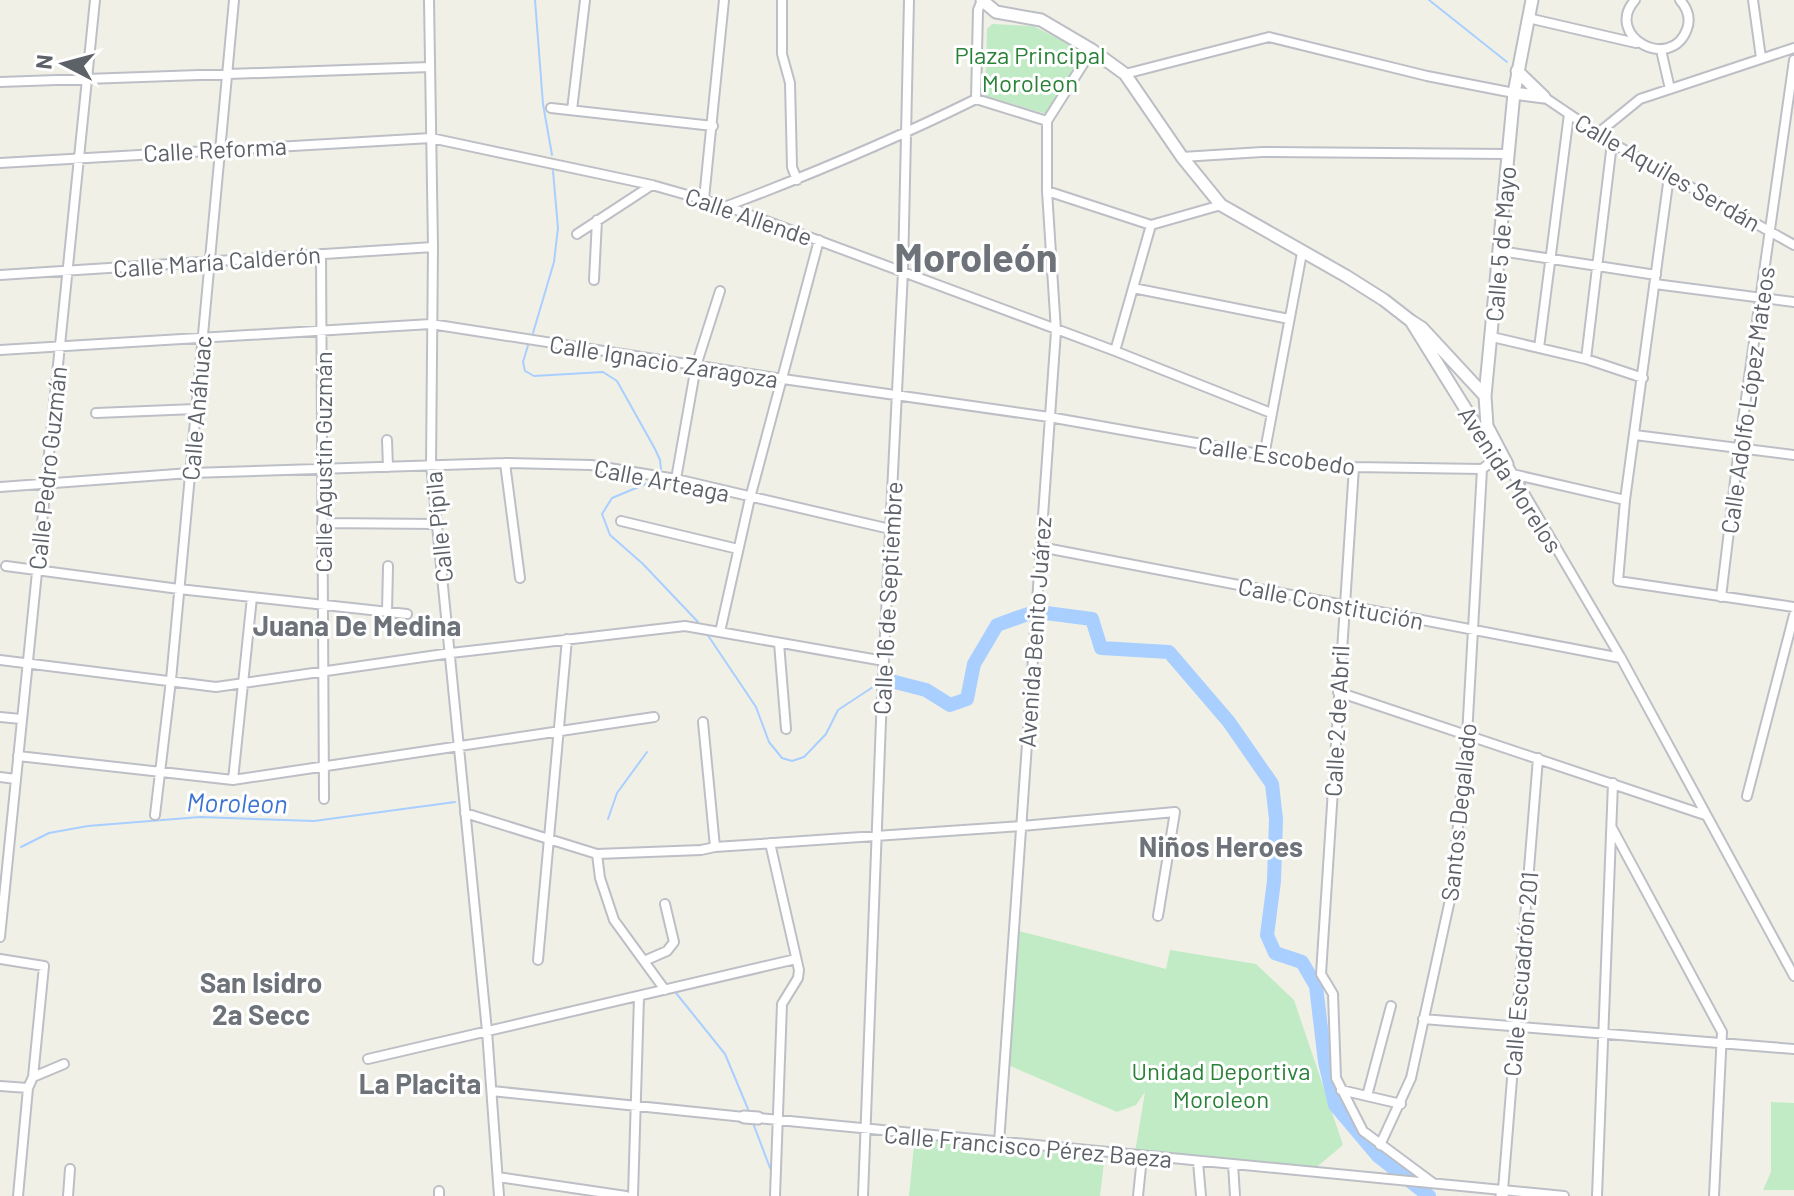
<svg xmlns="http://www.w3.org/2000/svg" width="1794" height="1196" viewBox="0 0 1794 1196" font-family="Barlow,sans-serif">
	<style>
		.green { fill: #c0ebc5 }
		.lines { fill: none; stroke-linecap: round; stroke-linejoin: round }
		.stream { stroke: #a8cfff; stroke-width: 2 }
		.river { stroke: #a8cfff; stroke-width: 14 }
		.street-casing { stroke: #bdbfc6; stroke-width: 12 }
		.secondary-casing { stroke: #bbbec5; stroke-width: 15 }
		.street { stroke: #fff; stroke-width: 8 }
		.secondary { stroke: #fff; stroke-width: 11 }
		.labels { text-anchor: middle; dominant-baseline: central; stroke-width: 6; stroke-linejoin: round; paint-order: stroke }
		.park-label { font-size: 24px; fill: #2a8138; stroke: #fff }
		.street-label { font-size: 24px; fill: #5d6168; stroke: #fff }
		.water-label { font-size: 26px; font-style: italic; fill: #3c74d1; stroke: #fff }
		.quarter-label { font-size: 28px; font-weight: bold; fill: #6e737a; stroke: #fff }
		.town-label { font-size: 40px; font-weight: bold; fill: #6e737a; stroke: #fff }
	</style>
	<rect width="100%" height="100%" fill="#f1f0e6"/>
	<path class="green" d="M992,24L1033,26L1083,51V59L1047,114L985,96L987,29Z
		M1019,931L1166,969L1170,950L1256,964L1294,1000L1343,1145L1313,1170L1135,1152L1145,1092L1136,1105L1117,1112L1008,1065Z
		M1771,1102L1794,1103V1190H1763L1771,1172Z
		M915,1135L1105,1153L1100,1196H909Z"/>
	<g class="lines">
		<path class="stream" d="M535,0L543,104L552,155
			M1429,0L1507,62
			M533,333L554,262L558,228L553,171
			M529,342L523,362L525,371L534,376L603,372L617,381L655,449L660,460L661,469
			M653,481L612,498L602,514L610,535L643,564L698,622
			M707,634L756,707L769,742L782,758L792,761L804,757L826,734L838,710L879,683
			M608,819L617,793L647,752
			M21,847L49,833L88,826L200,817L314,821L455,802
			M676,993L725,1054L748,1109
			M753,1123L770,1168"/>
		<path class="river" d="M1046,613L1092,619L1101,648L1169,652L1229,722L1272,784L1276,819L1274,881L1267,935L1275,953L1302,962L1316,986L1325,1062L1335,1105L1378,1156L1429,1196
			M891,681L926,690L950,705L967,699L974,664L997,625L1028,614"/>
		<defs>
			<path id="street" d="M429,0L433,247L431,465L487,1031L499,1196
				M782,0V54L790,83L792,167L797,180
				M1635,0C1603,36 1671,73 1687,29C1691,18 1687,8 1680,0
				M1753,0L1761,58
				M1528,18L1636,43
				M1661,50L1670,89
				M1125,74L1269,37L1427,76L1514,93
				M0,82L430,67
				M1544,97L1612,143L1794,245
				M976,99L978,10L982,0
				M976,99L1047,121
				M551,108L713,126
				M572,110L585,0
				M1047,121L1092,50
				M1597,134L1640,99L1794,48
				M1182,157L1262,152L1507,154
				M0,163L431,138L652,185L726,206L1115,351L1271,413
				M1669,176L1625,500L1618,581L1794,607
				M1047,191L1151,225L1221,205
				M704,199L724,0
				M727,206C812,174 895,139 976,99
				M577,234L652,185
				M1500,251L1656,275
				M321,254L324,799
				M0,275L433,247
				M594,280L597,220
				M1655,284L1794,302
				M1133,288L1289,319
				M1492,337L1586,359L1643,378
				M1539,348L1569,114
				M0,350L431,324L783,379L1049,417L1304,462L1354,467L1482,469L1499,456
				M1115,351L1151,225
				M1586,359L1612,143
				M96,413L196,409
				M1635,435L1794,455
				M387,440L388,467
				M1264,456L1302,253
				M505,463L520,578
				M1507,464L1621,658L1794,976
				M1354,467L1321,974L1333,994L1336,1078L1363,1131L1433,1183
				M1512,474L1625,500
				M676,479L696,366L720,291
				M0,487L190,473L505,463L591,465L676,479L890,529
				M621,521L738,549
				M322,523L437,524
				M1040,547L1621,658
				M6,566L179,589L407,614
				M1721,597L1739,448L1794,60
				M387,612L388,566
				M720,632L750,498L819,240
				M779,643L786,729
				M0,660L216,687L451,653L685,626L884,661
				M1338,692L1705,815
				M0,717L21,719
				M703,722L715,847
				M18,756L233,780L654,717
				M0,777L15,779
				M233,780L252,597
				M1747,796L1794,615
				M465,813L597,854L701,850L715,847L1022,826L1175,812L1158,916
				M155,815L171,680L234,0
				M1612,828L1722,1032L1714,1196
				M770,843L799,970L798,978L782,1004L775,1196
				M597,854L600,878L614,920L665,990
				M0,937L95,0
				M0,959L44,966L33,1077L28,1088L18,1196
				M538,960L567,639
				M644,961L667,951L674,942L665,904
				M1423,1019L1794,1049
				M368,1059L796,959
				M33,1077L64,1064
				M0,1086L28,1088
				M1341,1090L1401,1104
				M492,1091L744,1117
				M1367,1096L1391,1006
				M758,1118L1564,1196
				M999,1143L1056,331L1047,191V121
				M1380,1145L1411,1078L1451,895L1467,736L1482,469
				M1198,1162L1201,1196
				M1233,1164L1235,1196
				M498,1177L626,1196
				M1503,1190L1538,758
				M439,1191V1196
				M68,1196L70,1169
				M633,1196L639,997
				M863,1196L882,694L903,271L909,0
				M1138,1196L1142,1157
				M1597,1196L1613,783"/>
			<path id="secondary" d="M982,0L996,12L1041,20L1092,50L1125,74L1182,157L1221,205L1346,276L1384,300L1411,321L1496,458L1507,464
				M1517,71L1544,97
				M1514,93L1544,97
				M1411,321L1422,328L1485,396
				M1507,464L1487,426L1485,396L1514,93L1532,0
				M744,1117L758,1118
				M1502,1196L1503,1190"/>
		</defs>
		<use href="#street" class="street-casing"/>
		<use href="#secondary" class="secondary-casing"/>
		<use href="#street" class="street"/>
		<use href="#secondary" class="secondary"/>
	</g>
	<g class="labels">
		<g class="park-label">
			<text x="1030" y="54">Plaza Principal<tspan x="1030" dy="28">Moroleon</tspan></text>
			<text x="1221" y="1070">Unidad Deportiva<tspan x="1221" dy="28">Moroleon</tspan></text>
		</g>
		<g class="street-label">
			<text transform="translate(215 149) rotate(-3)">Calle Reforma</text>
			<text transform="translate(1668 172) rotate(30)">Calle Aquiles Serdán</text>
			<text transform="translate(749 216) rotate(19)">Calle Allende</text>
			<text transform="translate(1500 244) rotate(-85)">Calle 5 de Mayo</text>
			<text transform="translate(217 261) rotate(-4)">Calle María Calderón</text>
			<text transform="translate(664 361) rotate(9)">Calle Ignacio Zaragoza</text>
			<text transform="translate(1747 400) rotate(-82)">Calle Adolfo López Mateos</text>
			<text transform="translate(196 408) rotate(-85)">Calle Anáhuac</text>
			<text transform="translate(1277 455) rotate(8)">Calle Escobedo</text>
			<text transform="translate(322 462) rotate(-90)">Calle Agustín Guzmán</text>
			<text transform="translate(47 468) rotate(-84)">Calle Pedro Guzmán</text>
			<text transform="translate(1511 479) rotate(57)">Avenida Morelos</text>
			<text transform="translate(662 480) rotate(11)">Calle Arteaga</text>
			<text transform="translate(438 527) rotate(-96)">Calle Pípila</text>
			<text transform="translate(887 598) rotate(-87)">Calle 16 de Septiembre</text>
			<text transform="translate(1331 603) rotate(11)">Calle Constitución</text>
			<text transform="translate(1034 632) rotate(-86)">Avenida Benito Juárez</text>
			<text transform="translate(1336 721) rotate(-87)">Calle 2 de Abril</text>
			<text transform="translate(1458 812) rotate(-84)">Santos Degallado</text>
			<text transform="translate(1520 974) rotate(-85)">Calle Escuadrón 201</text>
			<text transform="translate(1028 1146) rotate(5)">Calle Francisco Pérez Baeza</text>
		</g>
		<g class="water-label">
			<text transform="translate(237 802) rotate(1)">Moroleon</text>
		</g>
		<g class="quarter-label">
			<text x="357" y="625">Juana De Medina</text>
			<text x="1221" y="846">Niños Heroes</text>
			<text x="261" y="982">San Isidro<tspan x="261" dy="32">2a Secc</tspan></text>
			<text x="420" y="1083">La Placita</text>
		</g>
		<g class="town-label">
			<text x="976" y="256">Moroleón</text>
		</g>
	</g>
	<g transform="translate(64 64) rotate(276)" stroke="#ffffff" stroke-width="6" paint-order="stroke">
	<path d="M0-6L14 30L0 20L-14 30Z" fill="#5d6168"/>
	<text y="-12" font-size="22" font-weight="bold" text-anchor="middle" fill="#5d6168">N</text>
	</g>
</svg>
